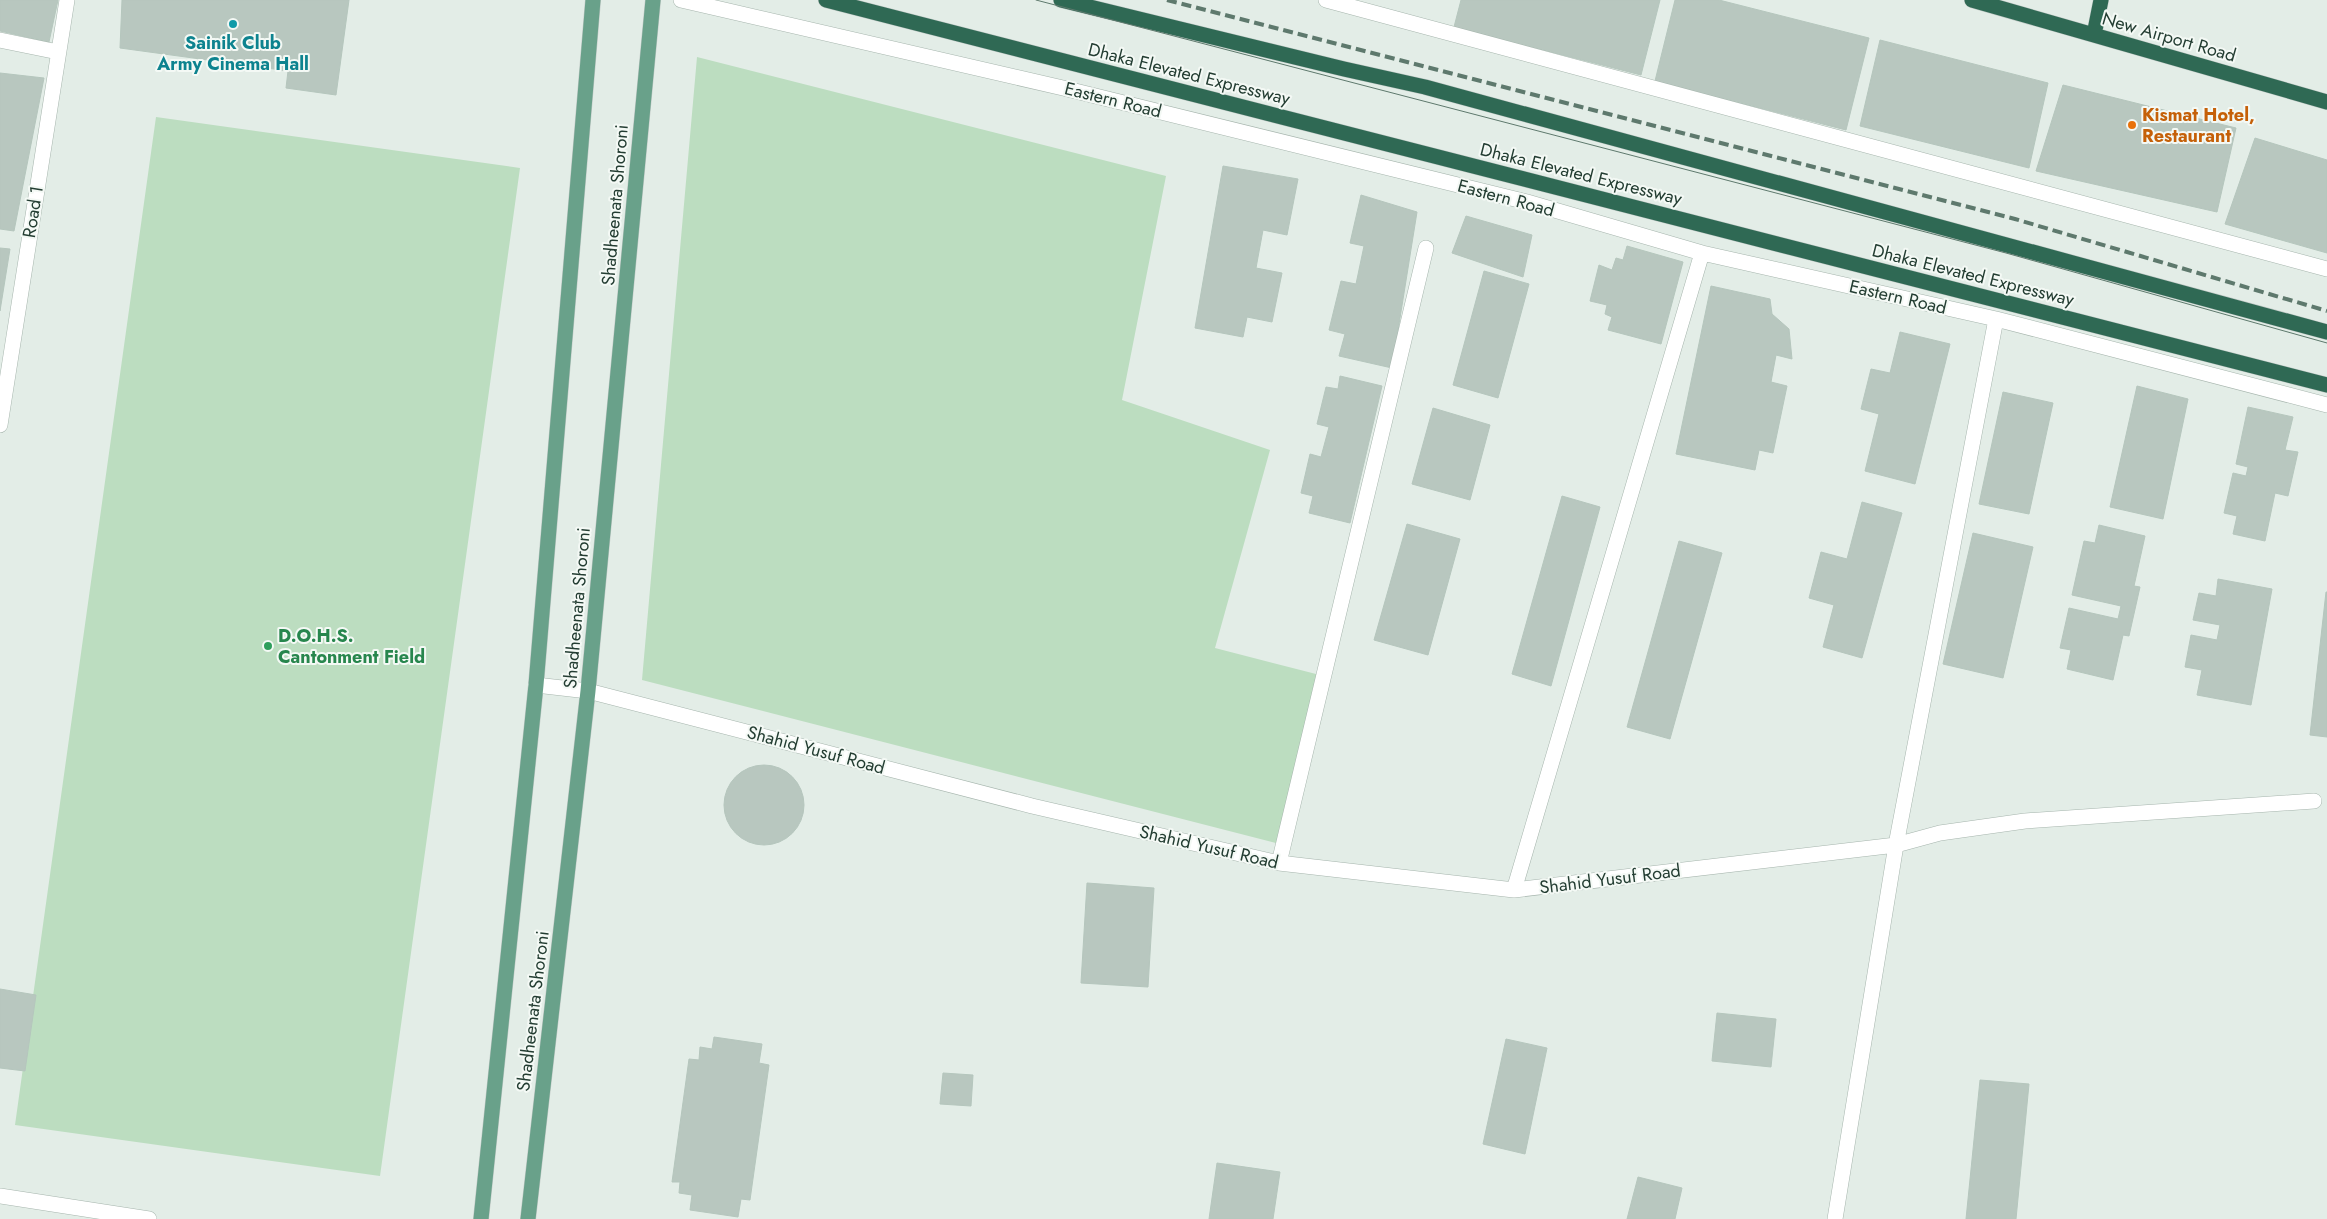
<svg xmlns="http://www.w3.org/2000/svg" width="2327" height="1219" viewBox="0 0 2327 1219" font-family="Jost,sans-serif">
	<style>
		.green { fill: #bcddc0 }
		.building { fill: #b8c7bf; stroke: #b5c6bd }
		.lines { fill: none; stroke-linecap: round; stroke-linejoin: round }
		.minor-casing { stroke: #a6b5ad; stroke-width: 16 }
		.major-casing { stroke: #c1c9c6; stroke-width: 16 }
		.highway-casing { stroke: #c1c9c6; stroke-width: 16 }
		.minor { stroke: #fff; stroke-width: 15 }
		.major { stroke: #69a18a; stroke-width: 15 }
		.highway { stroke: #2f6954; stroke-width: 15 }
		.tram { stroke: #5e796d; stroke-width: 1 }
		.rail { stroke: #5e796d; stroke-width: 4; stroke-dasharray: 10 5; stroke-linecap: butt }
		.culture-dot { fill: #0f9aa8; stroke: #f4f9f5; stroke-width: 2 }
		.food-dot { fill: #e8710a; stroke: #f4f9f5; stroke-width: 2 }
		.leisure-dot { fill: #2e9e5b; stroke: #f4f9f5; stroke-width: 2 }
		.labels { text-anchor: middle; dominant-baseline: central; stroke-width: 4; stroke-linejoin: round; paint-order: stroke }
		.street-label { font-size: 18px; fill: #233d32; stroke: #f4f9f5 }
		.culture-label { font-size: 18px; font-weight: bold; fill: #0d838f; stroke: #f4f9f5 }
		.food-label { font-size: 18px; font-weight: bold; fill: #c56008; stroke: #f4f9f5; text-anchor: start }
		.leisure-label { font-size: 18px; font-weight: bold; fill: #27864d; stroke: #f4f9f5; text-anchor: start }
	</style>
	<rect width="100%" height="100%" fill="#e3ede7"/>
	<path class="green" d="M697,57L1166,176L1122,400L1270,450L1215,648L1320,675L1280,844L642,680Z
		M156,117L520,168L380,1176L15,1125Z"/>
	<path class="building" d="M0,0H58L49,42L0,31Z
		M122,0H349L336,95L286,88L288,71L120,48Z
		M1461,0H1660L1641,75L1454,27Z
		M1675,0H1719L1869,38L1846,130L1655,81Z
		M1880,40L2048,83L2029,168L1860,126Z
		M0,73L44,78L14,231L0,229Z
		M2063,85L2236,128L2217,212L2036,171Z
		M2255,138L2327,160V253L2225,224Z
		M1223,166L1298,179L1287,235L1263,230L1256,268L1282,273L1272,322L1247,317L1243,337L1195,328Z
		M1361,195L1417,212L1392,368L1339,356L1345,334L1329,330L1341,281L1356,284L1364,246L1350,243Z
		M1466,216L1532,235L1523,277L1452,253Z
		M1627,246L1683,262L1661,344L1608,330L1612,317L1605,314L1607,305L1590,301L1599,265L1612,270L1616,258L1623,260Z
		M0,248L10,249L0,311Z
		M1484,271L1529,284L1498,398L1453,385Z
		M1711,286L1770,299L1772,314L1789,329L1792,359L1776,355L1771,382L1787,386L1773,453L1759,450L1755,470L1676,454Z
		M1900,332L1950,344L1915,484L1865,471L1879,414L1861,409L1871,369L1890,373Z
		M1340,376L1382,386L1350,523L1309,513L1313,496L1301,493L1310,454L1321,457L1329,427L1317,424L1326,387L1338,389Z
		M2137,386L2188,399L2163,519L2110,507Z
		M2003,392L2053,403L2029,514L1979,504Z
		M2248,407L2293,417L2285,450L2298,452L2288,496L2275,493L2265,541L2233,534L2237,516L2224,513L2233,473L2246,476L2248,467L2236,464Z
		M1433,408L1490,425L1470,500L1412,484Z
		M1562,496L1600,507L1551,686L1512,674Z
		M1862,502L1902,513L1862,658L1823,647L1834,605L1809,598L1821,552L1847,559Z
		M1407,524L1460,539L1428,655L1374,640Z
		M2099,525L2145,536L2134,586L2140,587L2129,636L2123,635L2113,680L2067,669L2071,650L2060,648L2069,608L2118,619L2121,606L2072,595L2084,541L2095,543Z
		M1973,533L2033,547L2003,678L1943,664Z
		M1679,541L1722,553L1670,739L1627,727Z
		M2218,579L2272,589L2251,705L2197,695L2202,670L2185,667L2191,635L2217,640L2220,625L2193,620L2199,593L2216,596Z
		M2326,592H2327V737L2310,735Z
		M724 805a40 40 0 1 1 80 0a40 40 0 1 1-80 0Z
		M1087,883L1154,888L1148,987L1081,983Z
		M0,989L36,995L25,1071L0,1068Z
		M1717,1013L1776,1019L1771,1067L1712,1061Z
		M714,1037L762,1044L759,1063L769,1065L750,1200L741,1199L738,1217L690,1210L692,1195L679,1193L680,1182H672L689,1059L699,1060L700,1047L712,1049Z
		M1506,1039L1547,1048L1525,1154L1483,1144Z
		M943,1073L973,1075L971,1106L940,1104Z
		M1980,1080L2029,1084L2016,1219H1966Z
		M1217,1163L1280,1172L1273,1219H1209Z
		M1638,1177L1682,1188L1675,1219H1627Z"/>
	<g class="lines">
		<defs>
			<path id="minor" d="M681,0L1063,88L1527,202L1702,253L1996,319L2327,405
				M1326,0L2327,269
				M0,40L58,52
				M0,425L67,0
				M536,685L588,691L1032,806L1279,863L1514,890L1896,845L1940,833L2025,821L2314,801
				M1279,863L1426,248
				M1514,890L1702,253
				M0,1196L149,1219
				M1835,1219L1896,845L1996,319"/>
			<path id="major" d="M481,1219L536,685L593,0
				M528,1219L588,691L653,0"/>
			<path id="highway" d="M826,0L2327,385
				M1061,0L1344,69L1425,87L2327,332
				M1972,0L2327,102
				M2094,35L2101,0"/>
		</defs>
		<use href="#minor" class="minor-casing"/>
		<use href="#major" class="major-casing"/>
		<use href="#highway" class="highway-casing"/>
		<use href="#minor" class="minor"/>
		<use href="#major" class="major"/>
		<use href="#highway" class="highway"/>
		<path class="tram" d="M1036,0L2006,253L2327,343"/>
		<path class="rail" d="M1167,0L2015,219L2327,311"/>
	</g>
	<circle class="culture-dot" cx="233" cy="24" r="5"/>
	<circle class="food-dot" cx="2132" cy="125" r="5"/>
	<circle class="leisure-dot" cx="268" cy="646" r="5"/>
	<g class="labels">
		<g class="street-label">
			<text transform="translate(2169 37) rotate(16)">New Airport Road</text>
			<text transform="translate(1189 74) rotate(14)">Dhaka Elevated Expressway</text>
			<text transform="translate(1113 100) rotate(14)">Eastern Road</text>
			<text transform="translate(1581 174) rotate(14)">Dhaka Elevated Expressway</text>
			<text transform="translate(1506 198) rotate(15)">Eastern Road</text>
			<text transform="translate(615 205) rotate(-85)">Shadheenata Shoroni</text>
			<text transform="translate(33 212) rotate(-81)">Road 1</text>
			<text transform="translate(1973 275) rotate(14)">Dhaka Elevated Expressway</text>
			<text transform="translate(1898 297) rotate(13)">Eastern Road</text>
			<text transform="translate(577 608) rotate(-85)">Shadheenata Shoroni</text>
			<text transform="translate(816 750) rotate(15)">Shahid Yusuf Road</text>
			<text transform="translate(1209 847) rotate(13)">Shahid Yusuf Road</text>
			<text transform="translate(1610 879) rotate(-7)">Shahid Yusuf Road</text>
			<text transform="translate(533 1011) rotate(-83)">Shadheenata Shoroni</text>
		</g>
		<g class="culture-label">
			<text x="233" y="43">Sainik Club<tspan x="233" dy="21">Army Cinema Hall</tspan></text>
		</g>
		<g class="food-label">
			<text x="2142" y="115">Kismat Hotel,<tspan x="2142" dy="21">Restaurant</tspan></text>
		</g>
		<g class="leisure-label">
			<text x="278" y="636">D.O.H.S.<tspan x="278" dy="21">Cantonment Field</tspan></text>
		</g>
	</g>
</svg>
